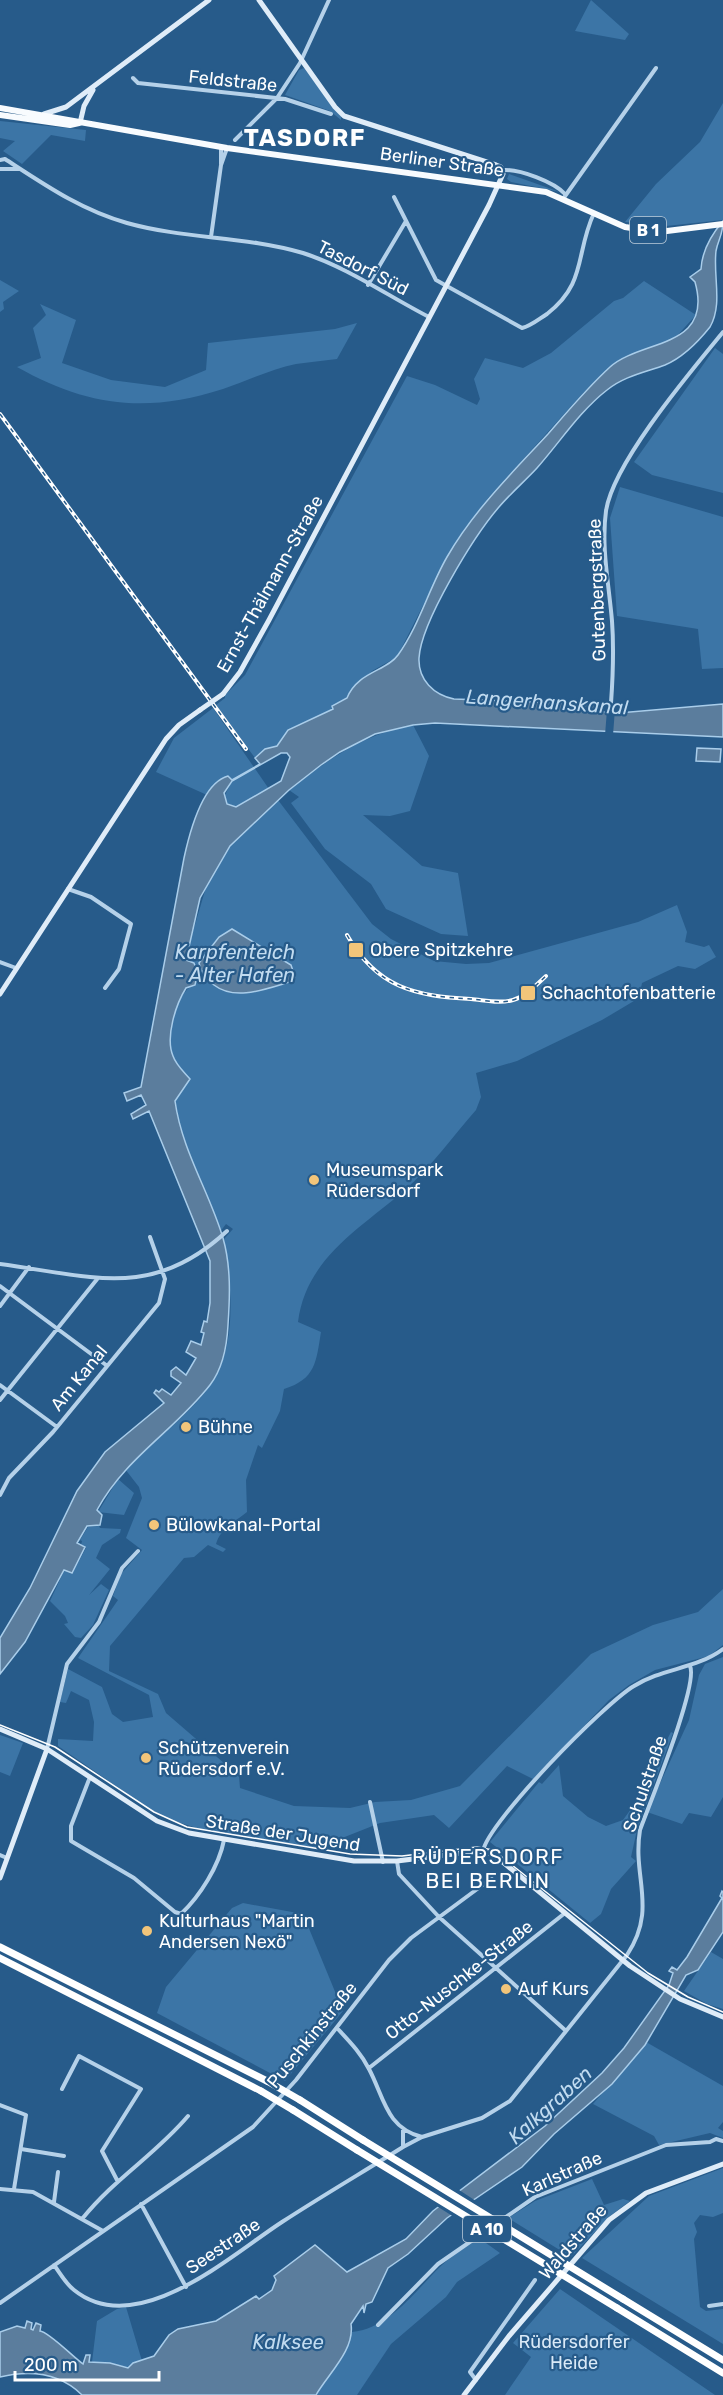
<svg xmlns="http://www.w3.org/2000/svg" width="723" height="2395" viewBox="0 0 723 2395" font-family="Rubik,sans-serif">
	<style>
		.green { fill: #3c75a6 }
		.water { fill: #5b7d9d; stroke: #a9cdea; stroke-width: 1.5; fill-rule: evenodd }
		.pier { fill: #275b8a }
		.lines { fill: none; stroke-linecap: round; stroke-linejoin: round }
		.street { stroke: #b5d1e9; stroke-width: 4 }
		.secondary { stroke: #dfecf8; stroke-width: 5 }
		.primary { stroke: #f8fbfe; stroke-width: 6 }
		.highway { stroke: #fff; stroke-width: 7 }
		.tram { stroke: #fff; stroke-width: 1.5 }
		.rail-casing { stroke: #fff; stroke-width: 4 }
		.rail { stroke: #275b8a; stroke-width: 1.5; stroke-dasharray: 4.5; stroke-linecap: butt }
		.secondary-bridge { stroke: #dfecf8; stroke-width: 5 }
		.highway-bridge { stroke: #fff; stroke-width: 7 }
		.poi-dot { fill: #f2c57a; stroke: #275b8a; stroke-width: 2 }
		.labels { text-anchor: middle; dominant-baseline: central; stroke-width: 4.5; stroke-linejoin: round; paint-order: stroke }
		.shield { fill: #275b8a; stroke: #becedc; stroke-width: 1.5 }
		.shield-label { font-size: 16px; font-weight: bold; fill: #fff }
		.street-label { font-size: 18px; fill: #fff; stroke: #275b8a }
		.poi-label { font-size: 18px; fill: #fff; stroke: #275b8a; text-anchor: start }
		.park-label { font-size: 18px; fill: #d9e9f7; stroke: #275b8a }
		.water-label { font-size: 20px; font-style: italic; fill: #c1dbf0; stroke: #275b8a }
		.quarter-label { font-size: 21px; letter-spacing: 1.5px; fill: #fff; stroke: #275b8a }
		.district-label { font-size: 24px; font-weight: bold; letter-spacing: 1.5px; fill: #fff; stroke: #275b8a }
	</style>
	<rect width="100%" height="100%" fill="#275b8a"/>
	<path class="green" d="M591,0L629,34L625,40L575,31Z
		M304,68L341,116V120L330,111L285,95L299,70Z
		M723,103V220L666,226L625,222L656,184L700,142Z
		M0,121L86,130L85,141L51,135L22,164L3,151L15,141L0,138Z
		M509,174L560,192L511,182L507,179Z
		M0,280L19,291L3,302L4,309L0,312Z
		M644,281L696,315L674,339L613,364L584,392L489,497L465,528L447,558L397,657L372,671L347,698L333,706L334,709L288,730L277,746L265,749L255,758L216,705L225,698V695L245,675L407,376L435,385L477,405L480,399L474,379L485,358L523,368L551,353L614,301L623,298Z
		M40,304L76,320L62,363L111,380L165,387L206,370L208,343L335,329L357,323L337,359C323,361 309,362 296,364C271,369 247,381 223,389C146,414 86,406 17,367L41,358L33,328L46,315Z
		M715,348L723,354V493L652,475L634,462Z
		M620,487L723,517V668L702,669L698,629L617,616L610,518Z
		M213,708L269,789L236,807L227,804L224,797L232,781L224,777L207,795L156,772L174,738Z
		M413,725L429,756L410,811L390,816L363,815L422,866L458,873L468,936L441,934L386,909L371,884L325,849L291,803L299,797L289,790C329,759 363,734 413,725Z
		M278,800L372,924L391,939L434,961L466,964L489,963L638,922L677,905L687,932L685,942L704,947L709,945L716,957L695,969L678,966L642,983L639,998L602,1020L517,1061L476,1073L481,1097L476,1110C453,1136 431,1167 405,1190C361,1228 306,1258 298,1322L321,1332C316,1362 316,1379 284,1389L280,1411L262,1448L258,1445L246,1480L247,1512C235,1522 220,1529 216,1544L226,1549L223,1552L208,1545L194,1557L184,1558L110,1646L109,1671L158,1694L166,1713L239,1776L240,1788L294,1806L350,1808L375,1802L411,1800L460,1786L591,1654L653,1625L698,1612L723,1589V1645L709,1656L655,1670L629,1685L609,1700L533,1779L507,1766L449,1828L434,1815L380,1823L317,1848L200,1829L171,1820L149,1809L58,1746V1739L93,1741L94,1722L89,1700L71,1691L66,1703L60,1702L68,1669L102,1687L112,1714L123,1722L153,1717L149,1695L78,1658L118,1600L113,1596L121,1574L142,1550L126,1538L142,1498L139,1487L125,1469C151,1442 199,1408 216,1376C237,1337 231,1282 224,1239L233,1229L226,1224L220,1232L184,1143L175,1101L190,1079C182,1070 171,1060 170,1047C169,1029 177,991 195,984L197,971L194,963L186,960V955L207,884L230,846Z
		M118,1479L134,1493L124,1515L98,1512Z
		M99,1526L100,1528L121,1529L120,1533L102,1545L96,1558L110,1569L89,1595L101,1584L109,1590L93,1625L81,1638L75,1637L64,1624L68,1623L65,1616L50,1601L64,1571L72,1574L86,1548L81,1545L82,1541L80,1540L88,1527Z
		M723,1657V1797L711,1817L689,1813L682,1824L647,1812L689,1720L699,1675L705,1664Z
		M671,1732L673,1733L637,1830L631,1857L636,1861L611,1889L601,1914L590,1923L490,1842L539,1782L542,1784L559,1765L563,1796L588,1817L606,1826L623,1820L631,1809Z
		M0,1735L23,1743L10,1776L0,1772Z
		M243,1903L303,1914L343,2011L285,2081L157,2013L166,1987L232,1908Z
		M711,1952L723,1959V2009L707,2004L684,1991Z
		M646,2042L723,2086V2122L718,2128L723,2131V2138L710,2133L659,2145L654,2136L593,2104Z
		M723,2168V2213L713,2217L700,2215L694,2223L697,2232L694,2239L700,2307L706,2311L723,2309V2344L582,2258L649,2196Z
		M592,2179L604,2205L623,2199L630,2201L610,2216L571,2257L508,2218L535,2201Z
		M479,2238L500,2253L457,2282L446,2297L391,2344L357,2395H316L346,2349L352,2332C389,2329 416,2290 441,2266C452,2255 467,2247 479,2238Z
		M560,2289L715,2395H505L531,2357L513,2343Z
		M126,2307L142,2361L133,2363L128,2368L92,2362L97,2321L117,2309Z"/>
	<path class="water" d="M723,221C723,235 718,240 716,251C713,277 723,304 710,327C698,342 684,357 665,365C646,372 624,376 607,390C580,411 560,442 537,468C525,481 511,493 499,507C474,536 421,622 419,658C418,680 434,695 454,699L593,704L607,714L723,704V737L435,723L413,725L375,734L340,752L321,765L289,790L230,846L200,898L186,960L194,963L197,971L201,970L199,963L219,937L232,929L291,965L295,977L293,981C268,988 236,1002 214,985C208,980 204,980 202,971L198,972L195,985L186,988C176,1004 165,1037 173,1056C176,1065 184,1072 190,1079L175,1101C182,1151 209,1191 223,1238C231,1266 230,1296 228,1325C227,1346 223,1368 210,1385C175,1430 125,1458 97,1510L102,1515L100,1525L87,1526L77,1543L85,1547L72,1573L64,1570L25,1642L0,1674V1638L30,1588L77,1491L105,1452L164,1403L154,1393L156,1390L159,1392L162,1389L171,1395L181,1383L171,1376V1371L176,1367L186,1375L196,1358L186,1352L191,1341L201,1345L204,1333L201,1332L204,1321L207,1322L210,1303V1261L149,1111L133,1119L131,1114L146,1105L141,1095L127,1101L124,1093L141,1087L184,858C189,835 202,783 228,776L232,780L260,764L255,758L265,749L277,746L288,730L333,709L332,706L347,698C357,672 387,671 398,655C419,626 429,588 447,557C474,510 512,473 548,434C568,411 587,388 610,367C641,339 714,349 695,282L690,277L701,269C702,251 711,235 723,221ZM281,753H287L290,757L281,781L236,807L227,804L224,793L232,781Z
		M697,748L721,749L720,762L696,761Z
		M722,1891L723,1892V1932L698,1970L686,1975L645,2045L612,2084L554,2134L522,2167L447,2218L408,2254L388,2268L372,2302L366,2304L364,2313L363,2306L351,2324C355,2350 328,2374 316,2395H82C60,2373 30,2370 0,2377V2332L17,2326L25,2328L27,2321L32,2323L31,2329L33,2330L36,2323L41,2325L40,2331C49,2332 73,2357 83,2364L86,2355H90L89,2362L110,2363L128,2368L133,2363L154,2356L169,2335L178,2329L216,2321L256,2296L259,2299L272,2290L276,2280L274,2276L315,2245L347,2272L406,2239L433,2211L545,2126L602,2073L624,2048L669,1985L673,1973L669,1971L672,1967L677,1970L687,1957L722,1898L720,1896Z"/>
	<path class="pier" d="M615,709L613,735H605L607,710Z
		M456,2188L476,2201L454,2217L435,2205Z"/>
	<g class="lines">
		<path class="street" d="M133,78L138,83L285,99L331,114
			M235,140L277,98L300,63L329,0
			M221,147V164
			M0,160L5,159C45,185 81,210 127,223C184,239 245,236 303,253C347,267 388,296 429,317
			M0,169H18
			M503,170C520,169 554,182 565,194
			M394,197L436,280L522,328C531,326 539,319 547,314C587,283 575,254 594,213
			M563,199L656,68
			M211,237L221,165L227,148
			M368,285L406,221
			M611,703C613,675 614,648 612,621C609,585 601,547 606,511C613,463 691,371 723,332
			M68,889L91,897L131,924L119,969L105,988
			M0,962L16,968
			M0,1264C91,1276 152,1301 227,1231
			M0,1286L106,1365
			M0,1306L29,1267
			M0,1385L57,1427
			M0,1400L98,1278
			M0,1495L9,1478L53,1432L159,1303L165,1279L150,1237
			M47,1749L67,1664L99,1622L122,1568L138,1551
			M90,1777L71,1826V1841L134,1878L175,1912L181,1914C200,1896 219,1866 224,1840
			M370,1802L383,1862
			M483,1851C488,1822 605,1703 634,1686C663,1668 696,1669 723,1649
			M0,1855L7,1858
			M397,1861L399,1874L439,1917L565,2030
			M337,2028C349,2041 361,2053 369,2069C384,2097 386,2128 422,2137
			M369,2068L565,1913
			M62,2089L79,2056L141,2089L102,2151L117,2180
			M0,2105L26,2115L14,2189
			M403,2147V2130
			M21,2149L64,2156
			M0,2189L33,2192L103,2231
			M54,2202L58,2172
			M141,2204L186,2287
			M82,2219C115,2178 155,2155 188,2116
			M54,2265C60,2273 66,2284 74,2290C137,2341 231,2255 282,2222C322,2196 363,2172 403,2147L422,2137L482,2118L510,2101L627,1955C658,1908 632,1878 640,1830C649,1805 699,1684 690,1666
			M0,2303L253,2127L296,2080L389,1960L411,1938L488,1881L494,1873
			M709,2306L723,2304
			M378,2325L438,2264L535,2197L666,2145L710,2142L716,2139L723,2141
			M476,2380L470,2372L535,2280"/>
		<path class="secondary" d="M44,114L66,107L209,0
			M80,123L84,106L93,90
			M223,694L240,672L269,620L489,205L503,174L501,167L496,165L344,116L335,107L259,0
			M0,994L166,739L179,725L200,710
			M0,1729L47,1749L157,1821L189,1833L354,1861H397L478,1851L493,1854L630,1966L680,1999L723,2017
			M0,1878L47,1749
			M464,2395L509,2336L609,2220L646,2193L723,2164"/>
		<path class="primary" d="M0,108L227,148L546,192L625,227L644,230L667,231L723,224
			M0,115L70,125L79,123"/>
		<path class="highway" d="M0,1947L267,2081
			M0,1958L261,2091
			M300,2100L363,2140
			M293,2110L357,2150
			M623,2299L723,2360
			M617,2308L723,2373"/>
		<path class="tram" d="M0,1725L55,1747L154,1812L187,1827L350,1854L402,1856L477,1847L493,1850L648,1973L688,1997L723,2012"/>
		<defs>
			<path id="rail" d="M0,414L246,749
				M347,935C377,988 415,996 471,999C484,1000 500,1004 513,1000C526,996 536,985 546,976"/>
		</defs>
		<use href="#rail" class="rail-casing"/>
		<use href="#rail" class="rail"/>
		<path class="secondary-bridge" d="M200,710L223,694"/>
		<path class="highway-bridge" d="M267,2081L300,2100
			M261,2091L293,2110
			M363,2140L623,2299
			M357,2150L617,2308"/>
	</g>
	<g class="poi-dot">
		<rect x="348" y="942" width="16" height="16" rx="3"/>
		<rect x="520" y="985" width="16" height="16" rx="3"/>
		<circle cx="314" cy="1180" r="6"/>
		<circle cx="186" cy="1427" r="6"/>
		<circle cx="154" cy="1525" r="6"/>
		<circle cx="146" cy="1758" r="6"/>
		<circle cx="147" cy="1931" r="6"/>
		<circle cx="506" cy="1989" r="6"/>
	</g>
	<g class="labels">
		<g class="shield">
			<rect x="630" y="217" width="36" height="26" rx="4.5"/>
			<rect x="463" y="2216" width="48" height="26" rx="4.5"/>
		</g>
		<g class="shield-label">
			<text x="648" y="230">B 1</text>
			<text x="487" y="2229">A 10</text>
		</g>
		<g class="street-label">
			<text transform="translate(233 81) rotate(6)">Feldstraße</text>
			<text transform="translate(442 162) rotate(8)">Berliner Straße</text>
			<text transform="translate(363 268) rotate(27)">Tasdorf Süd</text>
			<text transform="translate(270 584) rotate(-61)">Ernst-Thälmann-Straße</text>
			<text transform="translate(597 590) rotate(-92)">Gutenbergstraße</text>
			<text transform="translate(79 1378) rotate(-51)">Am Kanal</text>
			<text transform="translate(645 1784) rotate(-71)">Schulstraße</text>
			<text transform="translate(283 1833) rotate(9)">Straße der Jugend</text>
			<text transform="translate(459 1980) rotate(-38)">Otto-Nuschke-Straße</text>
			<text transform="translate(312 2035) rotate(-51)">Puschkinstraße</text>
			<text transform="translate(562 2174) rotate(-24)">Karlstraße</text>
			<text transform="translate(573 2242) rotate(-49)">Waldstraße</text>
			<text transform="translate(223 2246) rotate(-34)">Seestraße</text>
		</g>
		<g class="poi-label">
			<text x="370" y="950">Obere Spitzkehre</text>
			<text x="542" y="993">Schachtofenbatterie</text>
			<text x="326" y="1170">Museumspark<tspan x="326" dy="21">Rüdersdorf</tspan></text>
			<text x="198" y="1427">Bühne</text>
			<text x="166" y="1525">Bülowkanal-Portal</text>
			<text x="158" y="1748">Schützenverein<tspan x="158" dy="21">Rüdersdorf e.V.</tspan></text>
			<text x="159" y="1921">Kulturhaus "Martin<tspan x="159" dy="21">Andersen Nexö"</tspan></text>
			<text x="518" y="1989">Auf Kurs</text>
		</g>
		<g class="park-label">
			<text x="574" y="2342">Rüdersdorfer<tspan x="574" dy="21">Heide</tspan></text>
		</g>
		<g class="water-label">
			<text transform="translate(547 702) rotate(4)">Langerhanskanal</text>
			<text x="235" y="952">Karpfenteich<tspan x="235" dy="23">- Alter Hafen</tspan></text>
			<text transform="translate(550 2105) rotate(-42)">Kalkgraben</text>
			<text x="288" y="2342">Kalksee</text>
		</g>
		<g class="quarter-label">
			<text x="488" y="1856">RÜDERSDORF<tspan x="488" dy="24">BEI BERLIN</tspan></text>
		</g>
		<g class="district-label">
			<text x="305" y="138">TASDORF</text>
		</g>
	</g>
	<path d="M15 2371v9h144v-9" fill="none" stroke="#ffffff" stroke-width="3"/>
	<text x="24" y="2371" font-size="18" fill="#ffffff" stroke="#275b8a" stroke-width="4.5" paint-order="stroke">200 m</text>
</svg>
